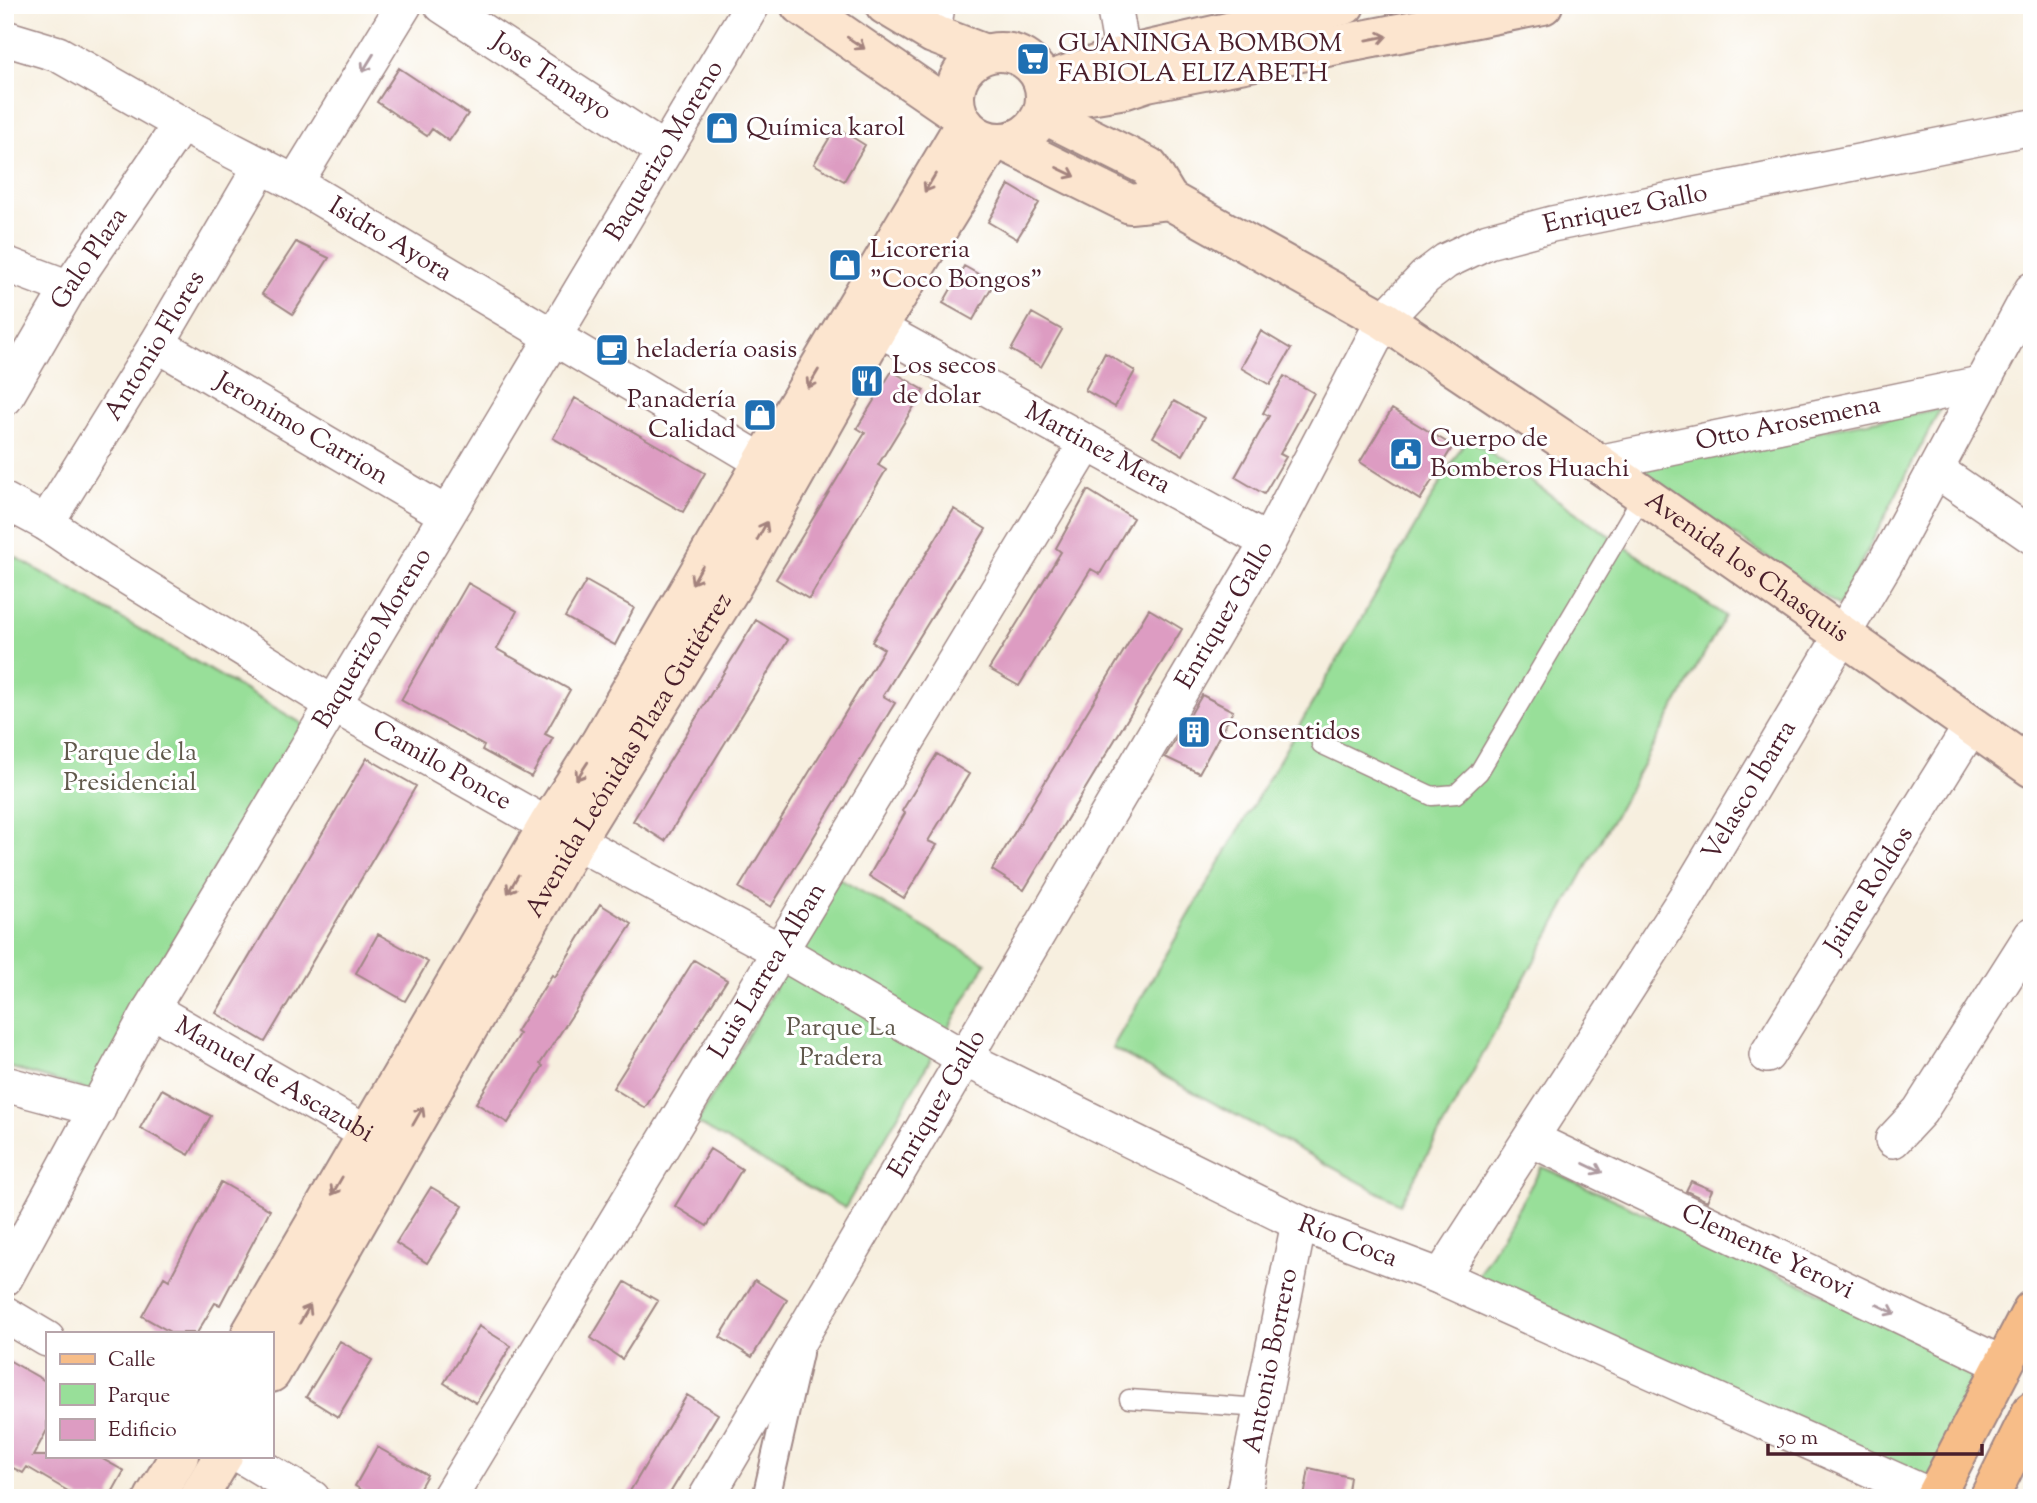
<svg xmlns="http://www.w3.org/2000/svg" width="2037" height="1503" viewBox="0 0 2037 1503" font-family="'Sorts Mill Goudy',serif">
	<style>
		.green { fill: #98df99; stroke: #717f62; stroke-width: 2 }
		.building { fill: #dd9cc2 }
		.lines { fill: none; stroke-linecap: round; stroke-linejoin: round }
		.service-casing { stroke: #a08785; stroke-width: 21 }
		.pedestrian-casing { stroke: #a08785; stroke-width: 30 }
		.minor-casing { stroke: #a08785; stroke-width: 38 }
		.secondary-casing { stroke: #a08785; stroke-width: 42 }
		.primary-casing { stroke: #a08785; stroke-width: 42 }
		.service { stroke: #fff; stroke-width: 18 }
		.pedestrian { stroke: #fff; stroke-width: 26 }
		.minor { stroke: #fff; stroke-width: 35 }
		.secondary { stroke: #fce5cf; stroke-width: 38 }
		.primary { stroke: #f7bd88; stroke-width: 38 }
		.oneway { stroke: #a3827d }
		.oneway2 { stroke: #ae9aa0 }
		.labels { text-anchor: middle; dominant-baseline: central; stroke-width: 6; stroke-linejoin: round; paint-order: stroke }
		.poi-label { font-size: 26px; fill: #4a1f2b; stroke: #fff; text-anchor: start }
		.street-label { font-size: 26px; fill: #4a1f2b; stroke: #fff }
		.park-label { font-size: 26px; fill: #61594c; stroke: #fff }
	</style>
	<rect width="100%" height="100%" fill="#fff"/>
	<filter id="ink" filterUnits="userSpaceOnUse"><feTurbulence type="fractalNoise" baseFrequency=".0143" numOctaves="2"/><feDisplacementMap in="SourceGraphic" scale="14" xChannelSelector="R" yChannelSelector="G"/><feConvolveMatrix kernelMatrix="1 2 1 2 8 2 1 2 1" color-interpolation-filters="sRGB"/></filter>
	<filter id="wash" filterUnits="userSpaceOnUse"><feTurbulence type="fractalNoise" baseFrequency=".00686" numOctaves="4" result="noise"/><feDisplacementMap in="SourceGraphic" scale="28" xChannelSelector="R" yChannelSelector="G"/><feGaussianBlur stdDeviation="1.57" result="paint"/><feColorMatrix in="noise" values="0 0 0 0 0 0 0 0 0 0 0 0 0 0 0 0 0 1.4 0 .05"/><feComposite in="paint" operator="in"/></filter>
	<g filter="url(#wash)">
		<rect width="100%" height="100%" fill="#f7efdf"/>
		<path class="green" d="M1940,409L1839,606L1631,464Z
			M1467,437L1725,616L1400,1204L1112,1048Z
			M5,551L303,724L272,780L264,781L127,1024L94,1092L5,1066Z
			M838,878L986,963L845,1208L697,1123Z
			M1542,1167L1982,1366L1928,1485L1473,1284Z"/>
		<g id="blocks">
			<path class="building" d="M399,68L468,114L449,141L432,129L427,136L377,102Z
				M836,127L865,145L844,181L814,164Z
				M1009,185L1039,203L1017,239L988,222Z
				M296,242L329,258L293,314L262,294Z
				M964,266L994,283L973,320L943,303Z
				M1032,313L1062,330L1041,367L1011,350Z
				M1261,331L1291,349L1270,385L1241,368Z
				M1105,353L1135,371L1115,407L1085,390Z
				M892,371L924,390L878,465L886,470L809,599L776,579L865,433L857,428Z
				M1284,376L1314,393L1280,454L1286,457L1264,494L1235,477L1269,416L1263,413Z
				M575,398L705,473L683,512L553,438Z
				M1174,401L1204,418L1183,455L1153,437Z
				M1392,409L1453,446L1420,500L1360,462Z
				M1088,490L1133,518L1100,574L1091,569L1019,686L989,669L1061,552L1056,548Z
				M954,509L986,529L883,696L895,703L771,907L739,888L884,649L872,642Z
				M586,581L634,608L615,645L565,617Z
				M468,583L517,611L497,649L570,690L545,734L553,738L531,777L482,750L484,746L401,700Z
				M1149,609L1182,629L1024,890L992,870Z
				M756,620L788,640L665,841L633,821Z
				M1202,695L1233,711L1199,773L1165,757Z
				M937,754L969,774L928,841L937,845L904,898L869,876L905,813L902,811Z
				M367,758L416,786L265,1042L216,1013Z
				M600,904L632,924L540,1064L543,1066L508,1123L476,1103L519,1034L516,1032L552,975L555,977Z
				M378,934L428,962L405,1001L356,973Z
				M694,960L727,980L645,1108L613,1088Z
				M162,1089L211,1116L189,1155L140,1128Z
				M710,1149L742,1169L707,1226L675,1206Z
				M1691,1181L1712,1190L1707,1201L1686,1191Z
				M221,1182L270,1210L220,1305L215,1303L197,1333H172L142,1316L164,1277L169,1280Z
				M431,1187L463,1206L427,1263L396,1243Z
				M755,1280L787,1300L752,1357L720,1337Z
				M625,1282L658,1301L622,1359L591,1338Z
				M479,1326L511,1346L476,1403L444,1383Z
				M340,1341L372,1360L338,1417L306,1397Z
				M5,1358L47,1382V1430L33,1456H97L124,1471L109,1498H80L27,1467L23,1473L5,1464Z
				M687,1395L718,1414L667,1498H626Z
				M377,1447L427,1475L414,1498H375L355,1486Z
				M1309,1468L1350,1477L1347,1498H1304Z"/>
		</g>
	</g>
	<g filter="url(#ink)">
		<use href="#blocks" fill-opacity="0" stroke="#a08785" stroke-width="2"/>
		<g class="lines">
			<defs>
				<path id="service" d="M1321,744L1432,796L1456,794L1479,772L1643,495
					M1129,1399L1262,1408"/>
				<path id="pedestrian" d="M766,1498L799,1353"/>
				<g id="minor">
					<path id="s1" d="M442,5L663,150"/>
					<path d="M1114,5L1123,56"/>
					<path d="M933,34L937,5"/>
					<path id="s2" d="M5,38L58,54L181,124L295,183L763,462"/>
					<path d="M295,183L404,5"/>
					<path d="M5,264L69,288"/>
					<path id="s3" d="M852,314L1268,542"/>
					<path id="s4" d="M157,344L446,514"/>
					<path id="s5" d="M5,398L69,288L181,124"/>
					<path id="s6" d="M1598,463L1980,384"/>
					<path d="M1936,470L2032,536"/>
					<path id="s7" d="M5,501L46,523L102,561L333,704L575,841L778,950L966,1059L1299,1223L1441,1277L1935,1498"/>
					<path id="s8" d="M46,523L157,344L262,165"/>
					<path id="s9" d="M151,1009L390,1147"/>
					<path id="s10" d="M1767,1055L1972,725"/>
					<path d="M5,1084L98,1109"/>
					<path id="s11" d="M1531,1139L2004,1365"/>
					<path d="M1893,1140L1920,1111L2032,935"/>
					<path id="s12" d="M1441,1277L1688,894L1884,565L2032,290"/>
					<path id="s13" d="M5,1278L151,1009L752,5"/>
					<path d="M5,1314L47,1339"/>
					<path d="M242,1456L312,1498"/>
					<path id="s14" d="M449,1498L1087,443"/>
					<path id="s15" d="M706,1498L1268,542L1384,320L1425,277L1446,261L1488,241L1552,224L2032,127"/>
					<path id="s16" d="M1243,1498L1299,1223"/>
				</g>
				<g id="secondary">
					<path d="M800,5L957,113"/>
					<path d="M885,5L933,34L985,54"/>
					<circle cx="1000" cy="97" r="45"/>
					<path d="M1044,82L1123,56L1345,5"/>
					<path d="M1046,102L1126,89L1147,82L1543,5"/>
					<path d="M1043,114L1149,167L1169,200"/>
					<path id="s17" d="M1005,142L1130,204L1169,200L1384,320L1598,463L2032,768"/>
					<path d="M251,1333L548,825L600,743L763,462L964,125"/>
					<path id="s18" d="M271,1373L575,841L732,586L878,327L992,142"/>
					<path d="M154,1498L179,1456"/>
					<path d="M198,1498L223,1456"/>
				</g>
				<path id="primary" d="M1934,1498L2032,1310
					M1989,1498L2032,1411"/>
			</defs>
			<use href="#service" class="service-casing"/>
			<use href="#pedestrian" class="pedestrian-casing"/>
			<use href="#minor" class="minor-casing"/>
			<use href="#secondary" class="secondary-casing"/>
			<use href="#primary" class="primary-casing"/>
			<use href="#service" class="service"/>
			<use href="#pedestrian" class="pedestrian"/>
			<use href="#minor" class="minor"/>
			<use href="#secondary" class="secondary"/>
			<use href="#primary" class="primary"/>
		</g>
		<defs><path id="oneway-shaft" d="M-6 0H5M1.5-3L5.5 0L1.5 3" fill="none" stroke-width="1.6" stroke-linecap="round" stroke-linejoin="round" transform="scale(1.75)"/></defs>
		<g class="oneway">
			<use href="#oneway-shaft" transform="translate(1377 38) rotate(-11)"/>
			<use href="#oneway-shaft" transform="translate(856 43) rotate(34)"/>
			<use href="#oneway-shaft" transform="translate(1066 172) rotate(26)"/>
			<use href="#oneway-shaft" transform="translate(930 183) rotate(121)"/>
			<use href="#oneway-shaft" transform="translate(813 379) rotate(121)"/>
			<use href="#oneway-shaft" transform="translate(762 531) rotate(-61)"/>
			<use href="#oneway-shaft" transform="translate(697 575) rotate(120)"/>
			<use href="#oneway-shaft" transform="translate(582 771) rotate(123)"/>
			<use href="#oneway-shaft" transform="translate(513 884) rotate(120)"/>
			<use href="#oneway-shaft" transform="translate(418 1116) rotate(-60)"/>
			<use href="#oneway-shaft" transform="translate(337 1186) rotate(120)"/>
			<use href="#oneway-shaft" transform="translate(305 1314) rotate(-60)"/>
		</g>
		<g class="oneway2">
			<use href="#oneway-shaft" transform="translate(368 63) rotate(122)"/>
			<use href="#oneway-shaft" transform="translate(1593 1168) rotate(26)"/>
			<use href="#oneway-shaft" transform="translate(1886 1309) rotate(26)"/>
		</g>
	</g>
	<defs>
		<symbol id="supermarket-square" viewBox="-11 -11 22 22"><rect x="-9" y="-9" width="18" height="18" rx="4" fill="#1f6fb2" stroke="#fff"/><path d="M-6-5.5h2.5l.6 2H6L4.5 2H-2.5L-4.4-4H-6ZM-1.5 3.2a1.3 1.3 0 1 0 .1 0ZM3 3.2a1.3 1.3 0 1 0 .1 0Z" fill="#fff"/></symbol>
		<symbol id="shop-square" viewBox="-11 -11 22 22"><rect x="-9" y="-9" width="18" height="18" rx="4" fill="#1f6fb2" stroke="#fff"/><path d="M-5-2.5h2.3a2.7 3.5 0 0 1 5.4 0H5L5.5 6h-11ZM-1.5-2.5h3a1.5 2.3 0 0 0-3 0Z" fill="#fff"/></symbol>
		<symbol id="cafe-square" viewBox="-11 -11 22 22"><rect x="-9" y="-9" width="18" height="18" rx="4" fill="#1f6fb2" stroke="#fff"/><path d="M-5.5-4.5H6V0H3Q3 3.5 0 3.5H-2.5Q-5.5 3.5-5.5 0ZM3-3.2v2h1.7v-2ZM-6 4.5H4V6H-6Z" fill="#fff"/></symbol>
		<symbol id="restaurant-square" viewBox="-11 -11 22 22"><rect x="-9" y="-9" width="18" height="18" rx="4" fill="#1f6fb2" stroke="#fff"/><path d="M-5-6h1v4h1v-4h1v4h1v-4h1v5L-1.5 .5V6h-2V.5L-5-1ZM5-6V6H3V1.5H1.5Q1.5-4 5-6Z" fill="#fff"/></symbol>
		<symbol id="civic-square" viewBox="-11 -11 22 22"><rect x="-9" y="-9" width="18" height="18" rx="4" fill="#1f6fb2" stroke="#fff"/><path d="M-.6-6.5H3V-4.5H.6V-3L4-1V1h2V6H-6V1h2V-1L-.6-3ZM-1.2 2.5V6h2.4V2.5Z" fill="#fff"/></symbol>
		<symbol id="building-square" viewBox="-11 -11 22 22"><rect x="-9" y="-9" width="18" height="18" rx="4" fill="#1f6fb2" stroke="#fff"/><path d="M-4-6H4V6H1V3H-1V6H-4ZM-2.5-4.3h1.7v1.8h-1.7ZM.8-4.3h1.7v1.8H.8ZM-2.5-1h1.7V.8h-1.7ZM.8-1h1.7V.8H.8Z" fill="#fff"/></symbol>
	</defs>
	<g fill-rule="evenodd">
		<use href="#supermarket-square" x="1014" y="40" width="38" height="38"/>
		<use href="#shop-square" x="703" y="109" width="38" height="38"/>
		<use href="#shop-square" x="826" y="246" width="38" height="38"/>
		<use href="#cafe-square" x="593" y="331" width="38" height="38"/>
		<use href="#restaurant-square" x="848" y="362" width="38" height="38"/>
		<use href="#shop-square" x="741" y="396" width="38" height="38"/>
		<use href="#civic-square" x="1387" y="435" width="38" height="38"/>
		<use href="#building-square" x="1175" y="713" width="38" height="38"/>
	</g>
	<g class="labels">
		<g class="poi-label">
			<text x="1058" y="44">GUANINGA BOMBOM<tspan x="1058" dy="30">FABIOLA ELIZABETH</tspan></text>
			<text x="746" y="128">Química karol</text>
			<text x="870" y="250">Licoreria<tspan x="870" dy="30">"Coco Bongos"</tspan></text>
			<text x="636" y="350">heladería oasis</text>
			<text x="892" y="366">Los secos<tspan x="892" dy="30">de dolar</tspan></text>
			<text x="736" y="400" text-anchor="end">Panadería<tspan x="736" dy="30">Calidad</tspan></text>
			<text x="1430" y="439">Cuerpo de<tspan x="1430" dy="30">Bomberos Huachi</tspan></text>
			<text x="1218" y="732">Consentidos</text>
		</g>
		<g class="street-label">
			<text stroke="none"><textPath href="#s1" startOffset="131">Jose Tamayo</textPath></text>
			<text stroke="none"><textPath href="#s13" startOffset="1306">Baquerizo Moreno</textPath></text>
			<text stroke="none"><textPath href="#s15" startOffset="1633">Enriquez Gallo</textPath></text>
			<text stroke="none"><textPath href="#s2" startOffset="436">Isidro Ayora</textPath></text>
			<text stroke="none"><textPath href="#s5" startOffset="163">Galo Plaza</textPath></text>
			<text stroke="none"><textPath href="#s8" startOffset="208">Antonio Flores</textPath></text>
			<text stroke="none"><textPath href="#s6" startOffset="194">Otto Arosemena</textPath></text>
			<text stroke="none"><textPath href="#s4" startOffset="168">Jeronimo Carrion</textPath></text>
			<text stroke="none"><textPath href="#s3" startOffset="280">Martinez Mera</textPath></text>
			<text stroke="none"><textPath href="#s17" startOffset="864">Avenida los Chasquis</textPath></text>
			<text stroke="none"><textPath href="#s15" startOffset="1024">Enriquez Gallo</textPath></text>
			<text stroke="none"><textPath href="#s13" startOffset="738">Baquerizo Moreno</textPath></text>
			<text stroke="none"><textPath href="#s18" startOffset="714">Avenida Leónidas Plaza Gutiérrez</textPath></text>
			<text stroke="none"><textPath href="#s7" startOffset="511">Camilo Ponce</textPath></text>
			<text stroke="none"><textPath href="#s12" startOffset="576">Velasco Ibarra</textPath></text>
			<text stroke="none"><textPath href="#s10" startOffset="194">Jaime Roldos</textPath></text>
			<text stroke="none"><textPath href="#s14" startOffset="616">Luis Larrea Alban</textPath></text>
			<text stroke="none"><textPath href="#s9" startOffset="142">Manuel de Ascazubi</textPath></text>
			<text stroke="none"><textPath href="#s15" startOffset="457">Enriquez Gallo</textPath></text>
			<text stroke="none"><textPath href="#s7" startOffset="1535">Río Coca</textPath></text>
			<text stroke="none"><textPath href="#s11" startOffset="262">Clemente Yerovi</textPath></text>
			<text stroke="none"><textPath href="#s16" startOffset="140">Antonio Borrero</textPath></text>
		</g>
		<g class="park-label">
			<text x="130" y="753">Parque de la<tspan x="130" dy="30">Presidencial</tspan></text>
			<text x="841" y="1028">Parque La<tspan x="841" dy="30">Pradera</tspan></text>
		</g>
	</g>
	<rect width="2037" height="1503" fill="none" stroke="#fff" stroke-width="28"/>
	<rect x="46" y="1332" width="228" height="126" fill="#ffffff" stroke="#b7a5aa" stroke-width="2"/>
	<rect x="60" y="1354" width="35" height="10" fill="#f7bd88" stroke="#b7a5aa" stroke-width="2"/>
	<text x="108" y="1366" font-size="21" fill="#4a1f2b">Calle</text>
	<rect x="60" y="1384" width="35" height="21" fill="#98df99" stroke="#b7a5aa" stroke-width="2"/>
	<text x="108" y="1402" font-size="21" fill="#4a1f2b">Parque</text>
	<rect x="60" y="1419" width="35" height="21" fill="#dd9cc2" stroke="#b7a5aa" stroke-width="2"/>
	<text x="108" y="1436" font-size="21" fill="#4a1f2b">Edificio</text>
	<path d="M1768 1444v10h214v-10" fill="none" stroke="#4a1f2b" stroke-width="3.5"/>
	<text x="1778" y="1444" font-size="21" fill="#4a1f2b" stroke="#ffffff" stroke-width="5" paint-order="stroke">50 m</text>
</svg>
